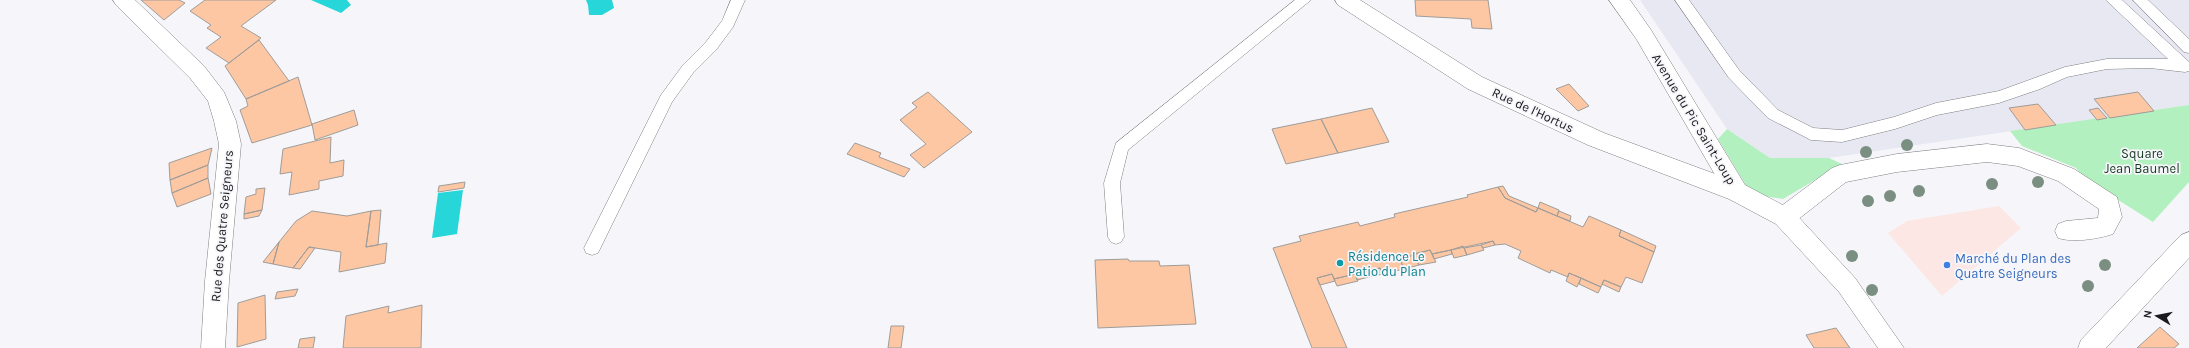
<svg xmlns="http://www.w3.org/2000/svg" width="2189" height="348" viewBox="0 0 2189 348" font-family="Karla,sans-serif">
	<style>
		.commercial { fill: #fde7e5 }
		.built { fill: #e8e8f3 }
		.green { fill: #b3f0c0 }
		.water { fill: #27d6d9 }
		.building { fill: #fdc7a4; stroke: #9f9c99 }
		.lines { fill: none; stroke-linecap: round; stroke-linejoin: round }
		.lane-casing { stroke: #7f7f82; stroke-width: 1 }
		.street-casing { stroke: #7f7f82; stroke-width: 1 }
		.secondary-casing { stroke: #7f7f82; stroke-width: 1 }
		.lane { fill: #fff; fill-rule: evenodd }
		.street { fill: #fff; fill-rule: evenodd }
		.secondary { fill: #fff; fill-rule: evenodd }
		.tree { fill: #7a8f82 }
		.culture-dot { fill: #0f9aa8; stroke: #f6f6fa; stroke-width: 1.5 }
		.shop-dot { fill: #3f7fe0; stroke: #f6f6fa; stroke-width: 1.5 }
		.labels { text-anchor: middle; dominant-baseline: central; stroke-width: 3.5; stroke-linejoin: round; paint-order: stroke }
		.street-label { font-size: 13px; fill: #1a1a1c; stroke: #f6f6fa }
		.park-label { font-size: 13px; fill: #153a20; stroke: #f6f6fa }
		.culture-label { font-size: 13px; fill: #0d838f; stroke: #f6f6fa; text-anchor: start }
		.shop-label { font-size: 13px; fill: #366cbe; stroke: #f6f6fa; text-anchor: start }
	</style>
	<rect width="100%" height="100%" fill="#f6f6fa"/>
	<path class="commercial" d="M1999,206L2021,228L1942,296L1888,233L1907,221Z"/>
	<path class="built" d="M1640,0H2189V105L1829,158H1770L1727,129Z"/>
	<path class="green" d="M2189,105V182L2153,222L2085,179L2076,168L2022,146L2010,131Z
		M1727,129L1770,158H1829L1842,164L1783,199L1762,196L1747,187L1718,139Z"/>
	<path class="water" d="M311,0H347L351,5L341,13Z
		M586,0H612L614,8L602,15H589L588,5Z
		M463,190L457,234L432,238L438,193Z"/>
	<path class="building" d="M141,0H179L185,3L164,20Z
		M205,0H276L241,26L261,38L229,63L206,48L221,37L207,28L211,25L190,11Z
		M1415,0H1488L1492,29L1472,28L1471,19L1416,16Z
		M259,40L289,81L246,99L225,66Z
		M298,77L312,125L252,143L240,110L248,106L246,99Z
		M1569,84L1589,106L1578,111L1556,89Z
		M928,92L972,132L924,168L910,155L926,144L900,120L917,107L912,103Z
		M2138,92L2154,111L2110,118L2094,99Z
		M2038,104L2056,125L2025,130L2009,108Z
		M1372,108L1389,142L1338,153L1321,119Z
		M2098,108L2107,118L2097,120L2089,110Z
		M354,110L358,125L315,140L312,124Z
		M1321,119L1338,153L1286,164L1272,129Z
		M331,137L330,163L344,160L343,176L319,181V189L289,195L292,172L280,174L283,149Z
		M855,143L881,153L879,157L910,169L904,177L847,154Z
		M212,148L208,165L170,180L169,163Z
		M208,165V178L172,193L170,180Z
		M208,178L211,194L177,207L172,193Z
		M465,182L464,188L438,192L439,186Z
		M1503,186L1509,196L1538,208L1536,212L1505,198L1498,187Z
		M1498,187L1505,198L1536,212L1538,208L1583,227L1589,216L1621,230L1619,236L1654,252L1642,283L1626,277L1621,287L1604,280L1601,287L1569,273L1568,277L1551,270L1550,273L1518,258L1521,251L1505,244L1495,245L1493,241L1432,254L1430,250L1400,259L1404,269L1383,274L1380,268L1334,279L1332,274L1317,278L1347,348H1312L1273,248L1301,241L1299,236L1358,222L1360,226L1395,217L1394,214L1468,197L1467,195Z
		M265,188L262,210L244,214L246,197L256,194V189Z
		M1540,202L1559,210L1557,216L1538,208Z
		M262,210L259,216L244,219V214Z
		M381,210L378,245L366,247L371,211Z
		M312,211L347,216L371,211L366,247L387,243L385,263L339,272L341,252L309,247L293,268L273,264L279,242L296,221Z
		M1559,211L1571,216L1570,221L1557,216Z
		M1621,230L1656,246L1654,252L1619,236Z
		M1493,241L1495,245L1483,248L1481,245Z
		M279,242L273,264L263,262Z
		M1481,245L1484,250L1467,255L1464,248Z
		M1463,246L1467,255L1454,258L1451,250Z
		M309,247L315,248L300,269L293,268Z
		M1430,250L1436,262L1419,265L1413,254Z
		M1451,250L1452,254L1434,259L1432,254Z
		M1414,255L1419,265L1404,269L1400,259Z
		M1128,259L1129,261H1159L1160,266L1189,265L1196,324L1098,328L1095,260Z
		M1380,268L1383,274L1369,277L1367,271Z
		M1367,271L1369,277L1357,280L1355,274Z
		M1569,273L1581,278L1577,287L1566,281Z
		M1332,274L1335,281L1320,285L1317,278Z
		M1355,274L1358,281L1337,286L1334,279Z
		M1581,278L1601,287L1598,293L1579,284Z
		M1604,280L1621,287L1619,292L1602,284Z
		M298,289L295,296L275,299L277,292Z
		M265,295L266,339L237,347L238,303Z
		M422,305L421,348H343L346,316L389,306L388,313Z
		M891,326H904L901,348H888Z
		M2160,327L2179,344L2174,348H2137Z
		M1836,328L1850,348H1814L1806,335Z
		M315,337L313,348H298L300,339Z"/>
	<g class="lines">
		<defs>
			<path id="lane" d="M731,0H745L733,27L716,50L693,73L672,102L598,253L592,255L586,253L584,248L661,95L683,65L706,42L722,21Z
				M1295,0H1311L1128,150L1120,183L1124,237L1121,242L1116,244L1111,242L1108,237L1104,183L1116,143Z
				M1675,0H1689L1739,70L1778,110L1813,128L1842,130L1894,117L1936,103L1999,91L2065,67L2107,59H2168L2106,0H2122L2189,62V71L2185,72L2150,68L2107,69L2067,77L2040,89L1999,103L1937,115L1895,129L1842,142L1811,140L1768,118L1729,78Z
				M2133,0H2148L2189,39V53L2184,52Z"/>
			<path id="street" d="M113,0H135L204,66L224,92L236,121L241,144L229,281L225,348H201L205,281L219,144L214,121L208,101L190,78L116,5Z
				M1609,0H1630L1651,30L1745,185L1748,192L1745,199L1737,201L1729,199L1637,40Z
				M1987,144L2019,148L2074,169L2117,197L2122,217L2113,234C2098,239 2073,243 2058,238L2055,231L2058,224L2066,221L2098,218L2099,209L2058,181L2018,166L1987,162L1897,172L1846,182L1792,224L1784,226L1776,224L1773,217L1776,210L1832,168L1840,165L1897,154Z
				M2189,232V258L2106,348H2078L2081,340L2181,235Z"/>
			<path id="secondary" d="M1335,0H1360L1482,77L1604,133L1745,185L1792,210L1855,278L1904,348H1878L1839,292L1776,224L1729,199L1588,145L1468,89L1338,5Z"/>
		</defs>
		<use href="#lane" class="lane-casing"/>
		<use href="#street" class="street-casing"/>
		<use href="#secondary" class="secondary-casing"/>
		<use href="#lane" class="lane"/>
		<use href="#street" class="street"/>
		<use href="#secondary" class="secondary"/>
	</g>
	<g class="tree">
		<circle cx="1907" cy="145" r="6"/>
		<circle cx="1866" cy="152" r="6"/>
		<circle cx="2038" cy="182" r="6"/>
		<circle cx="1992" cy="184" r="6"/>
		<circle cx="1919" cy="191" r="6"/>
		<circle cx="1890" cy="196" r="6"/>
		<circle cx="1868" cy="201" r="6"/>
		<circle cx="1852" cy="256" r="6"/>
		<circle cx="2105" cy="265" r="6"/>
		<circle cx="2088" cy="286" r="6"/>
		<circle cx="1872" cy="290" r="6"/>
	</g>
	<circle class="culture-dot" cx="1340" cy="263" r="4"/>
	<circle class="shop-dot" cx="1947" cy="265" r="4"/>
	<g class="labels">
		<g class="street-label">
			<text transform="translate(1533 110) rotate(25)">Rue de l'Hortus</text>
			<text transform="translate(1694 119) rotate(59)">Avenue du Pic Saint-Loup</text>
			<text transform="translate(222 226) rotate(-85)">Rue des Quatre Seigneurs</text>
		</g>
		<g class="park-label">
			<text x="2142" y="153">Square<tspan x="2142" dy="15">Jean Baumel</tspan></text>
		</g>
		<g class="culture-label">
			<text x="1348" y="256">Résidence Le<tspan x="1348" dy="15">Patio du Plan</tspan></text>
		</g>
		<g class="shop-label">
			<text x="1955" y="258">Marché du Plan des<tspan x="1955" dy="15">Quatre Seigneurs</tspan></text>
		</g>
	</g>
	<g transform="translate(2157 316) rotate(280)" stroke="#f6f6fa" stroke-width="3" paint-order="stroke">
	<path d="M0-3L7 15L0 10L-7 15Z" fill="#1a1a1c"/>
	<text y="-6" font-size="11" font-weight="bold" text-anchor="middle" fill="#1a1a1c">N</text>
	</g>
</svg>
